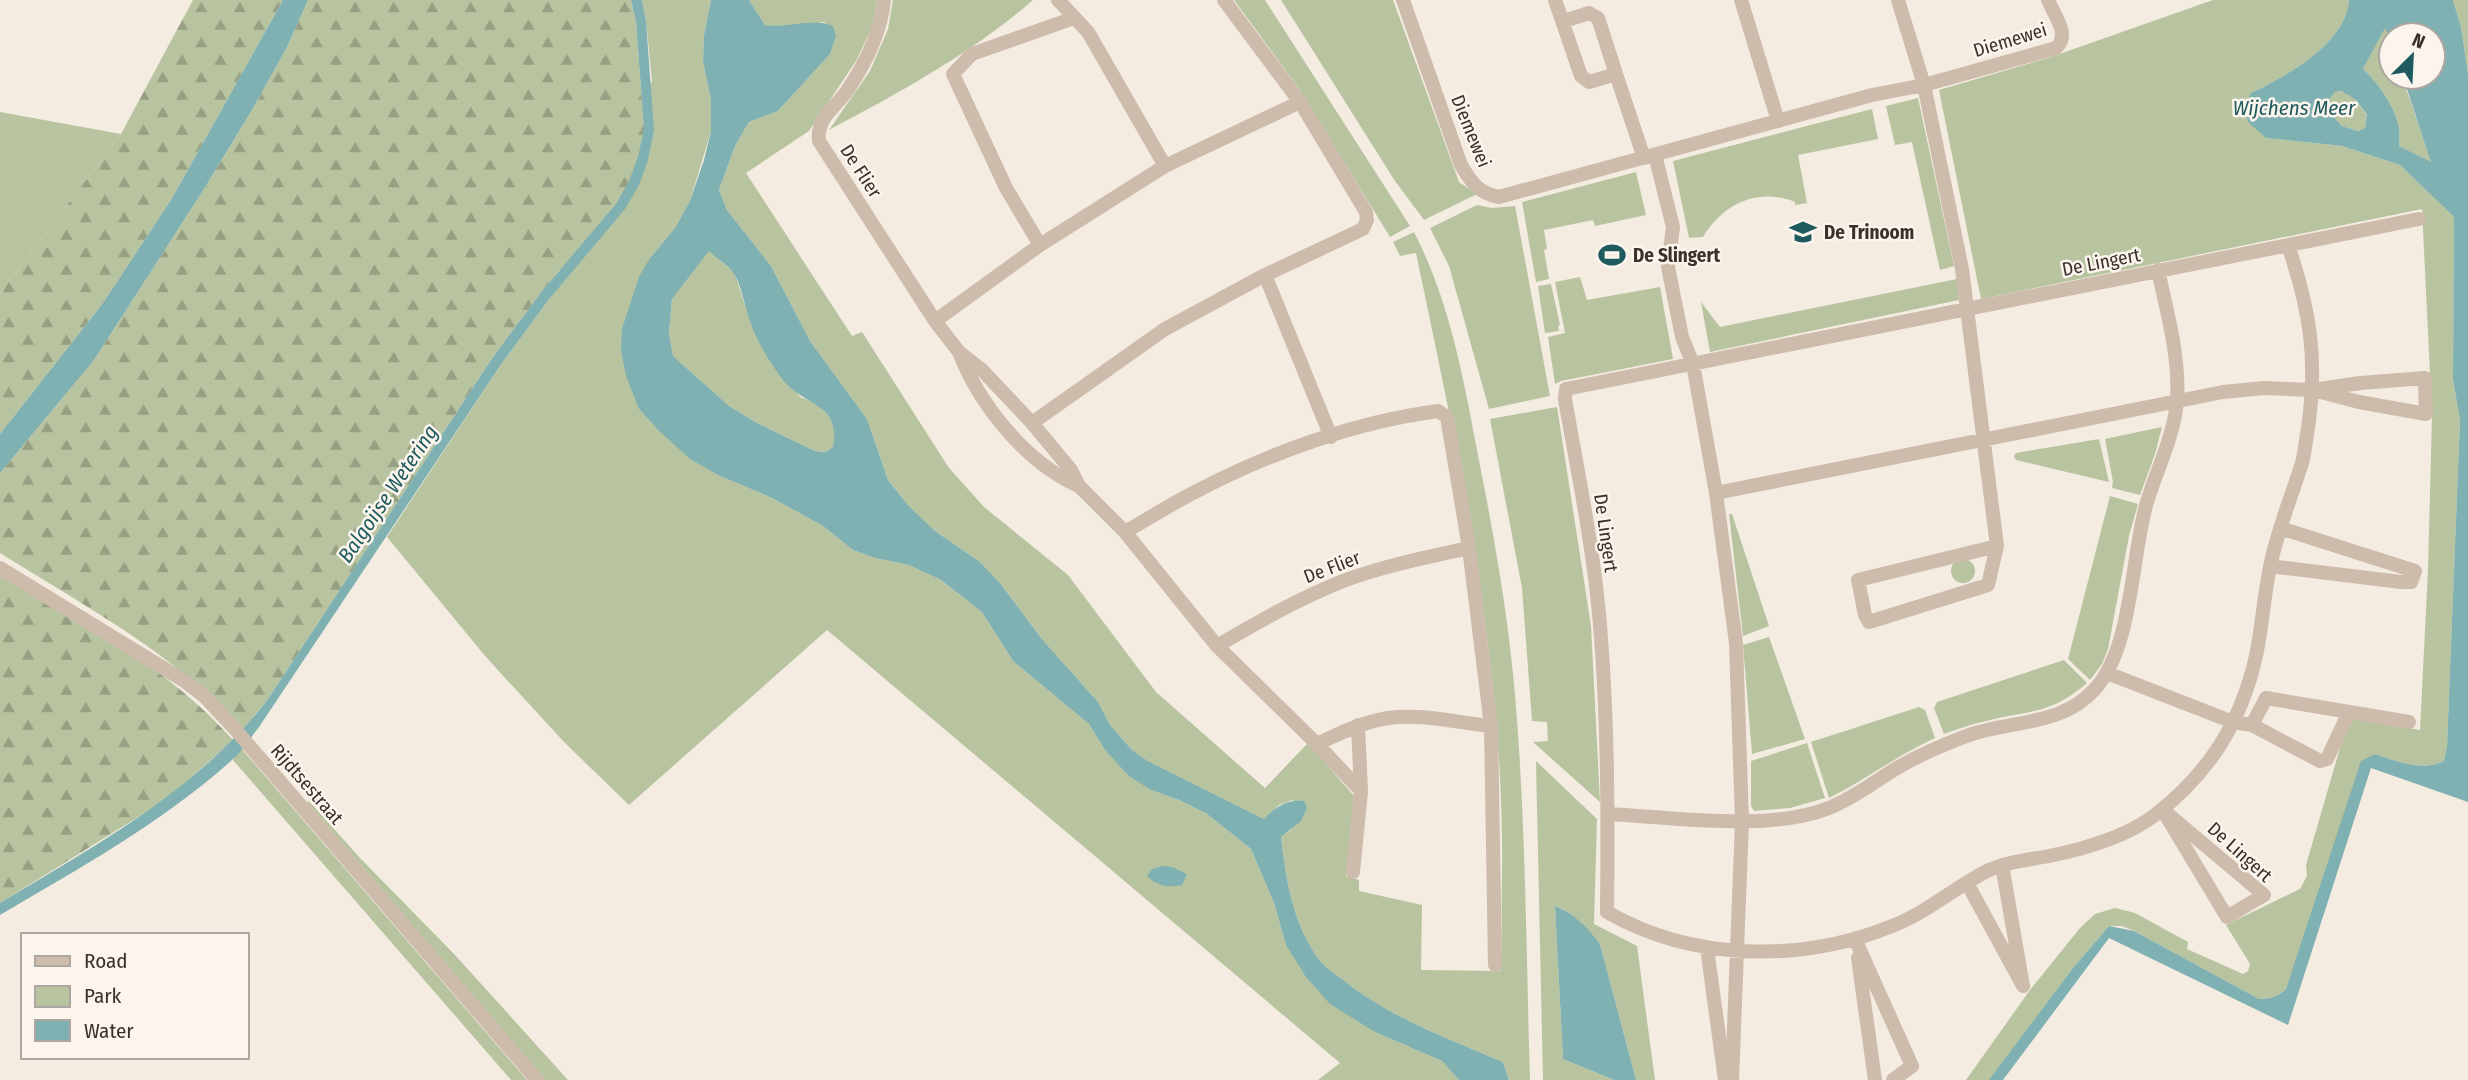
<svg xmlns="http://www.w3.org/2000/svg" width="2468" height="1080" viewBox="0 0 2468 1080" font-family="'Fira Sans Condensed',sans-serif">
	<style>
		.green { fill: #b8c4a0 }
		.forest { fill: url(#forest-firs) }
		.water { fill: #7fb0b2; fill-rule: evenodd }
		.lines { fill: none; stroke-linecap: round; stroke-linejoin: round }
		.minor { stroke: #cdbbac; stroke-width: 14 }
		.labels { text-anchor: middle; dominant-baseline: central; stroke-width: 5; stroke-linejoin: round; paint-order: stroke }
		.street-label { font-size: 19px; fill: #3b302b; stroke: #fbf5ee }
		.poi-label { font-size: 19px; font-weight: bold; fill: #3b302b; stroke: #fbf5ee; text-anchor: start }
		.water-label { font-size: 21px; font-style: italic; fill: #1f5a5e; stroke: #fbf5ee }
	</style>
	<defs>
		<pattern id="forest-firs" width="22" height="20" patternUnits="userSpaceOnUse" patternTransform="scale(1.75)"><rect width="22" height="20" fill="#b8c4a0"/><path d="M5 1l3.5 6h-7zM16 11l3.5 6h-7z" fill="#97a083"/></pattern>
	</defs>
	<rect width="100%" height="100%" fill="#f4ebe1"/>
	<path class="green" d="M642,0H711L704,35L703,62L711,100V131L690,201L675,228L650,258L639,409L658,430L720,476L772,498L823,526L853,550L875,558L909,565L941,580L982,612L1013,661L1089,724L1105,750L1151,790L1179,800L1207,814L1251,849L1274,903L1286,945L1375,1032L1442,1061L1459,1080H1318L1340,1063L827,630L629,805L565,743L486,657L387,537L502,363L550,298L652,81L646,21Z
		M749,0H877L873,25L856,61L809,131L746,173L852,336L862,332L949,468L984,507L1068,575L1156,692L1265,788L1308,743L1354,796L1346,876L1359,880V891L1422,905L1421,970L1500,971C1503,940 1501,907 1502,876C1505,663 1459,459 1416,253L1400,256L1393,242L1414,232C1449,300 1463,375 1477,450C1493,531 1508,612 1515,695C1526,823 1526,952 1530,1080H1509L1503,1062C1449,1039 1388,1017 1342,979C1335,974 1326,969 1321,962C1293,926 1286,880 1281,837L1292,829L1293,800L1279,805L1264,819L1148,761L1132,750L1110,725L1098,702L1041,638L1000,583L980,562L935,531L908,505L888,480L867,419L810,341L771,266L727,210L719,190L735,146L749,122L778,111L830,54L825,22L778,28L765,25Z
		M893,0H1033C972,53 901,92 829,130L870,71L888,29Z
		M1234,0H1265L1410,226L1390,237L1300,90Z
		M1281,0H1393L1459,182L1477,194L1424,220L1395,181Z
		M2213,0H2349C2346,44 2286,76 2251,93L2266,138L2342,146L2400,165L2454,217L2453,380L2460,420L2447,746L2444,761C2421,772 2397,761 2375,754L2286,989C2277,997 2270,999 2259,999L2134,931L2122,926H2109L2073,968L1990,1080H1966L2030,990L2080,928L2095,914L2115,908L2135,913L2188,942L2187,949L2243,974L2248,971L2250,964L2226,925L2300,889L2307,876L2306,865L2349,717L2420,730L2428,570L2432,415L2422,209L1981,299L1939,90L2051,57Z
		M2453,0H2468V74L2461,27Z
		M2385,27L2391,44V77H2402L2432,163L2399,146C2399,141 2400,134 2399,128C2396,108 2378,82 2363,69Z
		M2341,91L2356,100L2367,116L2365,128L2358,131L2342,126L2329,112V100L2335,92Z
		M1918,98L1954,266L1940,270L1912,142L1895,145L1886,106Z
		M1872,109L1878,139L1798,155L1807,203L1795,205V202C1757,187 1723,204 1703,237L1689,238L1673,161Z
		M0,112L121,134L0,293Z
		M1636,172L1646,215L1595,226L1593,220L1544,230L1547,249L1544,250L1549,279L1536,282L1522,202Z
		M1477,205L1492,208L1515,206L1550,396L1489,409L1449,266L1430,228Z
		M709,250L735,274L752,327L800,397L818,404L831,416L836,433L833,447L826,452L815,451L757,423L729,406L673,356L669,333L672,299Z
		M1580,277L1587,300L1660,287L1673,359L1561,381L1555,384L1548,337L1565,333L1555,282Z
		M1957,279L1959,300L1710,352L1701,302L1720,327Z
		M1551,284L1560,325L1558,326L1559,331L1545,333L1538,286Z
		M1557,407L1591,626L1600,802L1533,742L1548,741L1547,722L1532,721L1522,588L1490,419Z
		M2162,427L2155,454L2140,495L2112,488L2113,482L2105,439Z
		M2099,439L2109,482L2016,460L2014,456L2016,453Z
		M2110,496L2138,504L2129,536L2108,649L2102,664L2090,680L2068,659Z
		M1729,514H1732L1769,626L1743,636Z
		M1951 571a12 12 0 1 1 24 0a12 12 0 1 1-24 0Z
		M1769,637L1805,739L1752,754L1743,645Z
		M2064,660L2087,683C2050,715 2029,710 1986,721C1972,724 1958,729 1944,734L1934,708L1937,702Z
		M1919,707L1925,710L1935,738C1898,755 1865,780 1829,798L1811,742Z
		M1807,743L1825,798L1790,808L1754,811L1751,806V761Z
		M241,748L527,1080H511L272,805L233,760Z
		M1536,761L1597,819L1594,924L1637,946L1655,1080H1636L1600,944C1587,928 1575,914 1555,906L1563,1059L1614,1080H1543Z
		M309,801L360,858L455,955L568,1080H545L307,802Z"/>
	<path class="forest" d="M193,0H283L171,200L103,303L0,434V293L121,134Z
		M308,0H631L636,22L644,129L638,157L630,181L616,204L542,291L493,357L266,702L243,729C174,653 86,607 0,553V473L94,360L204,189L252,110L287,47Z
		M0,572C82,622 168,667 233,740L167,799L0,903Z"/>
	<path class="water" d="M283,0H308L287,47L252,110L204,189L94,360L0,473V434L103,303L171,200Z
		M631,0H642L646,21L654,130L648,160L639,185L625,209L550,298L502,363L259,727C250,738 242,752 232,760C163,822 80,868 0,915V903C98,844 193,793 266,702L493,357L542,291L616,204L629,181L638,157L644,129L636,22Z
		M711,0H749L765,25C787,29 813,17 833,26L836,35L830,54L778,111L749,122L735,146L719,190L727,210L771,266L810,341L867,419L888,480L908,505L935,531L980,562L1000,583L1041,638L1098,702L1110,725L1132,750L1148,761L1264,819C1275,807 1287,799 1304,801L1307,808L1301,821L1281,837C1286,880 1293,926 1321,962C1327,969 1335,974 1342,979C1388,1017 1449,1039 1503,1062L1509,1080H1459L1442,1061L1375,1032L1330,1004L1306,977L1286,945L1274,903L1251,849L1207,814L1179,800L1151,790L1129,776L1105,750L1089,724L1013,661L982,612L941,580L909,565L875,558L853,550L823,526L772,498L720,476L690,459L658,430L639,409L626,376L621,350L622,329L639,277L650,258L675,228L690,201L704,160L711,131V100L703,62L704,35ZM709,251C717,259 731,267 736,277C743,292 745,309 751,324C756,340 773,367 783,380C806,408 841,402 833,447L826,452L815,451L757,423L729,406L673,356L669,333L672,299Z
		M2349,0H2453L2461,27L2468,74V802L2371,768L2288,1025L2109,938L2003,1080H1989L2073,968L2109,926L2134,931L2259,999C2270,999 2277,997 2286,989L2361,761L2375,754C2397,761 2422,772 2444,761L2447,746L2460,420L2453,380L2454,217L2400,165L2342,146L2266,138L2249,123L2244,110L2251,93C2286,76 2346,44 2349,0ZM2385,28L2391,44V35H2433V77H2403L2431,162L2399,146C2399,141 2400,134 2399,128C2396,108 2378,82 2363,69ZM2341,91L2356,100L2367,115L2365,128L2358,131L2342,126L2329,112V100L2335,92Z
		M1163,866L1172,867L1187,874L1182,885C1168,888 1157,886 1147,876L1152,869Z
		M1555,906C1575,914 1587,927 1600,944L1636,1080H1614L1563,1059Z"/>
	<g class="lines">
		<path class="minor" d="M884,0C881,32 865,64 847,91C835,108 816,118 819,141L935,321L959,352
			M1058,0L1088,32L1165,166
			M1403,0L1461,165C1471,182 1478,193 1499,197L1872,95L1924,85L2056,48C2071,35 2054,15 2048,0
			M1555,0L1581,76L1589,82L1616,74L1644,158
			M1741,0L1778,121
			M1898,0L1924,85L1962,269L1997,546L1858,580L1865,615L1869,622L1988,585L1997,546
			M1564,21L1589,13L1598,18L1616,74
			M1655,155L1673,227L1668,267L1682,337L1693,364L1716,493L1736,643L1742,821L1732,1080
			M1040,245L1006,188L953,74L972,54L1074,18
			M2288,245C2310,310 2318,359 2308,428C2306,439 2305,452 2302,463C2291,498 2277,531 2270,567C2264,596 2262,627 2256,656C2241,723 2209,773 2155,815C2126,837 2084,849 2049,856C2027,860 2005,862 1985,872C1953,889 1926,913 1892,926C1801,963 1692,961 1607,912C1608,816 1608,721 1600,625C1594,550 1578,474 1565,399L1566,389L2419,219
			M1265,275L1331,437
			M935,321L1040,245L1165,166L1300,102
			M2425,378L2426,414L2359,402L2313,390L2360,383Z
			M1032,423L1165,329L1265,275L1363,229L1367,220L1366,212L1300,102L1224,0
			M1079,486C1026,463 979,404 959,352L982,370L1032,423L1071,470L1079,486L1125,532L1217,646L1317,744L1361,791L1353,872
			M1716,493L2223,392L2264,388L2313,390
			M1125,532C1148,519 1171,504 1195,492C1269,453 1355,422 1438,411L1447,417L1469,548L1491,726L1495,965
			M2270,566L2401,582H2411L2415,571L2280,528
			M0,568L183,680L204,696L234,728L537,1080
			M1217,646C1258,622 1298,599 1343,581C1383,566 1427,557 1469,548
			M2107,673L2233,722L2252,725L2320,761L2327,759L2349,712
			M1358,725L1361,791
			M2252,725L2266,698L2409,722
			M1317,744C1340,733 1363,722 1388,718C1422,713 1458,723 1491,726
			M2162,809L2264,895L2227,917Z
			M1608,814C1673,817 1769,832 1829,808C1854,798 1874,782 1897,768C1919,755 1945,744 1969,735C2013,720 2062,726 2095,689C2133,647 2131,556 2147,502C2157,469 2174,436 2177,401C2180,358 2167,312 2158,270
			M1967,883L2023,986L2002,865
			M1855,939L1912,1066L1893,1080
			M1707,948L1725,1080
			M1858,958L1875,1080"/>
	</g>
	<defs>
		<symbol id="school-bare" viewBox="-9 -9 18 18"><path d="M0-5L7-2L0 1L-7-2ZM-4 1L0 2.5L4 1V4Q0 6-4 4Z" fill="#1f5a5e" stroke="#fbf5ee" stroke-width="2.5" paint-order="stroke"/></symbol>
		<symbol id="stadium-bare" viewBox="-9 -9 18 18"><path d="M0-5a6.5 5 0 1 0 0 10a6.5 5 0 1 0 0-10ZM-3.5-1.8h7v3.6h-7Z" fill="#1f5a5e" stroke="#fbf5ee" stroke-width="2.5" paint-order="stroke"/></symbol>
	</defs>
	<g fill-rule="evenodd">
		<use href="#school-bare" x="1784" y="213" width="38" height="38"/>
		<use href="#stadium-bare" x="1593" y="236" width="38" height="38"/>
	</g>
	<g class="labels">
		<g class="street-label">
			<text transform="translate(2010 40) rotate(-17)">Diemewei</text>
			<text transform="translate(1471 131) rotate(68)">Diemewei</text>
			<text transform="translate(861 171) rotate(57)">De Flier</text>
			<text transform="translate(2101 262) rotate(-11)">De Lingert</text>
			<text transform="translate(1606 533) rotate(82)">De Lingert</text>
			<text transform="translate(1332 567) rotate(-21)">De Flier</text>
			<text transform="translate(307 784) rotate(49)">Rijdtsestraat</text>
			<text transform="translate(2240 852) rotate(42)">De Lingert</text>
		</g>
		<g class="poi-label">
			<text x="1824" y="232">De Trinoom</text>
			<text x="1633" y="255">De Slingert</text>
		</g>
		<g class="water-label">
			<text x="2294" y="108">Wijchens Meer</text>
			<text transform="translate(388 494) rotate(-56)">Balgoijse Wetering</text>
		</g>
	</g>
	<rect x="21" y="933" width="228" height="126" fill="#fbf5ee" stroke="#aea6a0" stroke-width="2"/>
	<rect x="35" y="956" width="35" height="10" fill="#cdbbac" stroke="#aea6a0" stroke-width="2"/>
	<text x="84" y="968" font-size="21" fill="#3b302b">Road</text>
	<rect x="35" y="986" width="35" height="21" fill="#b8c4a0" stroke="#aea6a0" stroke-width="2"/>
	<text x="84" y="1003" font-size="21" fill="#3b302b">Park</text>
	<rect x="35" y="1020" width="35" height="21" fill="#7fb0b2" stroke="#aea6a0" stroke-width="2"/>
	<text x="84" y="1038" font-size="21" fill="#3b302b">Water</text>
	<g transform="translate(2412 56) rotate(24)"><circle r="33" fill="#fbf5ee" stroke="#aea6a0" stroke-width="2"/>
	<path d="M0-5L12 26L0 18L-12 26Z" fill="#1f5a5e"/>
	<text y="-10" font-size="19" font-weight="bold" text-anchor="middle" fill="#3b302b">N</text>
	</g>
</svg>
